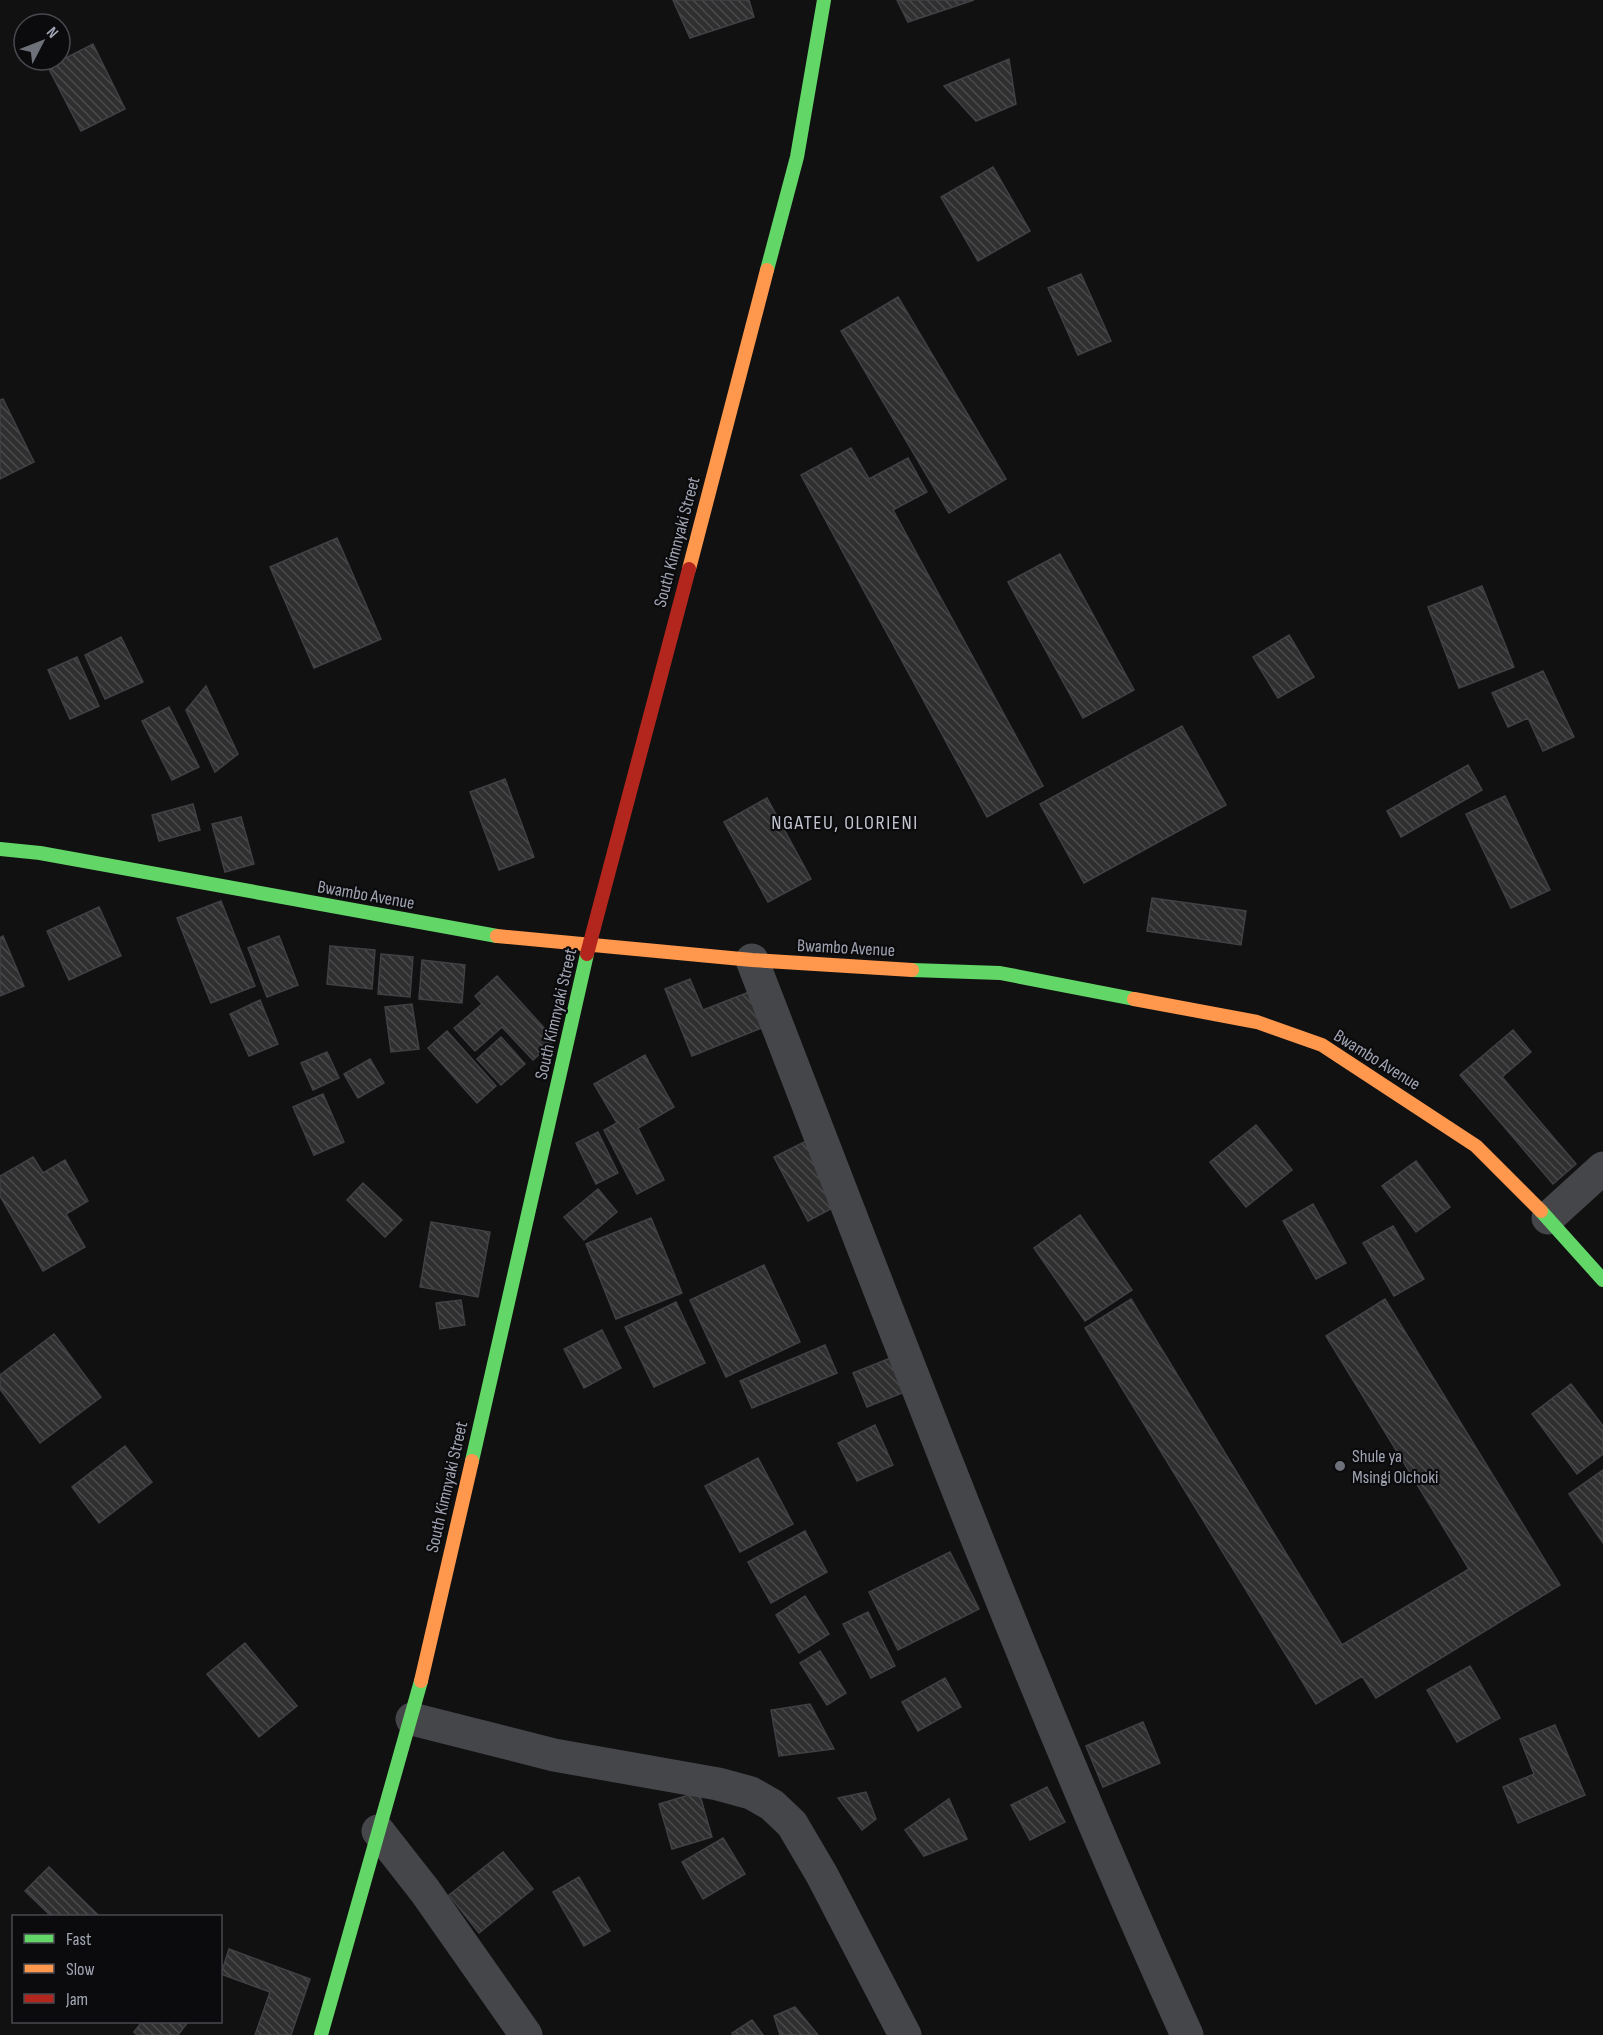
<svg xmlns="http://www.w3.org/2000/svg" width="1603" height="2035" viewBox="0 0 1603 2035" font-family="'Sofia Sans Condensed',sans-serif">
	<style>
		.building { fill: url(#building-back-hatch); stroke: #404045; stroke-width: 1.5 }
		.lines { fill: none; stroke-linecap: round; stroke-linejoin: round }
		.street { stroke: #45464a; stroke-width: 33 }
		.fast { stroke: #63d668; stroke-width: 14 }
		.slow { stroke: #ff974d; stroke-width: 14 }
		.jam { stroke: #b3261e; stroke-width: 14 }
		.poi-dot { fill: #6f717a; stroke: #0b0b0d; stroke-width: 2 }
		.labels { text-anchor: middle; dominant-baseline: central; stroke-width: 4.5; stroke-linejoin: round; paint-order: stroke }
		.street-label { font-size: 18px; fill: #a1a5b3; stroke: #0b0b0d }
		.poi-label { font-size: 18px; fill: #a1a5b3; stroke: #0b0b0d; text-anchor: start }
		.neighbourhood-label { font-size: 20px; letter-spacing: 1.5px; fill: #c2c4cf; stroke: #0b0b0d }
	</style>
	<defs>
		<pattern id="building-back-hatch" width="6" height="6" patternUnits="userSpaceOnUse" patternTransform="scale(1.5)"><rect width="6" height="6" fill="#2f2f30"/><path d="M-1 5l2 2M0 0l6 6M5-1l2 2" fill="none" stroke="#4a4a4c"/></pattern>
	</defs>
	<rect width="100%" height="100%" fill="#111"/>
	<path class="building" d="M673,0H749L754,17L690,38Z
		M897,0H974L908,22Z
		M93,44L125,109L81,131L48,67Z
		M1009,59L1016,104L976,121L944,86Z
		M993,167L1030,231L978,261L941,197Z
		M1081,274L1111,341L1078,355L1048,288Z
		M898,297L1006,479L949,513L841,331Z
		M3,399L34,462L0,479V400Z
		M851,448L869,479L908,458L927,492L893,510L1043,786L987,817L801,475Z
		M337,538L381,639L314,668L270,567Z
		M1060,554L1134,690L1083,718L1008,582Z
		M1482,586L1514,667L1459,688L1428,607Z
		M1289,635L1314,677L1278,698L1253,657Z
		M121,637L143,682L105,699L85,655Z
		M77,657L99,706L70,719L48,670Z
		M1543,671L1574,737L1543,751L1528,718L1508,727L1492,693Z
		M206,686L238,754L215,772L186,710Z
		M169,707L199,767L172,780L142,721Z
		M1182,726L1226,805L1084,883L1040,804Z
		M1468,765L1482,790L1401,837L1387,811Z
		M505,779L534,857L499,870L470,792Z
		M1505,796L1550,890L1511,908L1466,814Z
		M767,798L811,879L768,902L724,822Z
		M193,804L200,830L159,841L152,815Z
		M241,817L254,864L225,872L212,824Z
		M1152,898L1246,911L1241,945L1147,931Z
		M221,901L255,986L211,1003L177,918Z
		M99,907L121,956L69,980L47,931Z
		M3,936L24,986L0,996V938Z
		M279,936L298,985L267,997L248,948Z
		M330,946L375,950L372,989L327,984Z
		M381,954L413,957L410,997L378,994Z
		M422,960L465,965L462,1003L419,999Z
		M497,976L555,1040L533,1060L502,1027L475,1051L454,1028L482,1004L475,996Z
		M690,979L703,1010L749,992L764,1027L692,1056L665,989Z
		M260,1000L278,1044L249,1056L230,1014Z
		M412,1004L419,1049L391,1052L385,1007Z
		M1513,1030L1531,1052L1502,1077L1576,1164L1553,1184L1460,1075Z
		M447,1031L496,1086L477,1103L428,1048Z
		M501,1037L525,1064L501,1085L477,1059Z
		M327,1052L339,1078L313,1090L301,1063Z
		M645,1055L674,1107L638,1128L664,1180L637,1194L604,1130L617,1123L594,1084Z
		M370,1059L384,1083L358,1098L344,1074Z
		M323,1094L344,1142L314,1155L293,1107Z
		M1256,1125L1292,1170L1246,1207L1210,1162Z
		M598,1132L618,1173L596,1184L576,1143Z
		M808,1140L842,1203L808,1221L774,1157Z
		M33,1157L43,1173L65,1160L88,1201L66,1214L85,1247L43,1271L0,1196V1176Z
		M1416,1161L1450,1207L1416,1232L1382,1186Z
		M363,1183L402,1220L385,1237L347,1200Z
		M598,1189L617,1212L584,1240L564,1217Z
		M1313,1204L1346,1263L1316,1279L1283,1221Z
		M1080,1215L1132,1290L1085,1321L1034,1248Z
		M651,1218L682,1293L616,1319L586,1244Z
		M431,1222L490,1232L478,1297L420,1287Z
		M1393,1226L1424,1279L1394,1296L1363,1243Z
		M764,1265L800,1342L726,1377L690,1300Z
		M1131,1299L1342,1645L1469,1569L1326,1336L1385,1299L1560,1585L1376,1698L1362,1676L1316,1704L1085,1328Z
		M461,1300L465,1325L440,1329L436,1303Z
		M676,1302L705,1363L654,1387L625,1327Z
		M602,1330L621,1368L584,1388L564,1349Z
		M54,1334L101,1397L40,1443L0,1389V1375Z
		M825,1345L837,1373L752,1408L740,1381Z
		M893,1357L907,1391L867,1407L853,1373Z
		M1571,1384L1603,1426V1454L1577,1474L1532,1414Z
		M875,1425L893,1465L857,1481L838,1443Z
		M125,1446L152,1482L99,1523L72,1487Z
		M758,1458L793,1524L740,1552L705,1486Z
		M1603,1470V1543L1569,1494Z
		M805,1531L827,1572L771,1603L748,1562Z
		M950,1552L979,1609L898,1650L869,1592Z
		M805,1596L829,1634L799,1653L776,1615Z
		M868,1612L895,1666L871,1678L843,1624Z
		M245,1643L297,1706L259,1737L207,1674Z
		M820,1651L846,1693L827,1705L800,1663Z
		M1470,1666L1500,1718L1457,1742L1427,1690Z
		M945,1678L961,1707L918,1731L902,1702Z
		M810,1704L834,1749L779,1756L771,1710Z
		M1143,1722L1160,1763L1103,1787L1086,1746Z
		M1555,1725L1585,1795L1518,1823L1503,1787L1534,1774L1520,1739Z
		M1047,1787L1065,1822L1030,1840L1011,1805Z
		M699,1792L712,1837L672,1849L659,1804Z
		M866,1792L876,1819L862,1830L838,1798Z
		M949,1799L967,1839L924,1856L905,1830Z
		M723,1838L745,1874L703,1899L682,1862Z
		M503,1852L533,1889L479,1933L449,1895Z
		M49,1867L99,1916H51L25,1891Z
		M579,1877L610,1931L584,1946L553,1892Z
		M229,1949L310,1979L291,2035H255L270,1992L221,1974Z
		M795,2007L818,2035H780L774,2016Z
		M752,2020L763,2035H733L732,2033Z
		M142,2022H188L178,2035H137L134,2032Z"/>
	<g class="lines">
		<path class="street" d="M752,960C892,1321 1027,1683 1187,2035
			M1548,1218L1603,1168
			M412,1719L554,1755L718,1784L751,1793L772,1805L792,1824L822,1875L905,2035
			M378,1831L425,1891L526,2035"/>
		<path class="fast" d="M767,270L797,157L824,0
			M0,849L40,853L497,936
			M912,970L1000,973L1134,999
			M1541,1211L1603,1280
			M472,1461L587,954
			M321,2035L421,1681"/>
		<path class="slow" d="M689,569L767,270
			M497,936L752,960L912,970
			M1134,999L1257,1022L1322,1045L1476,1146L1541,1211
			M421,1681L472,1461"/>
		<path class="jam" d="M587,954L689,569"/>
	</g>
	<circle class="poi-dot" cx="1340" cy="1466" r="6"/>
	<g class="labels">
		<g class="street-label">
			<text transform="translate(677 542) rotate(-75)">South Kimnyaki Street</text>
			<text transform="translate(366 895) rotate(10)">Bwambo Avenue</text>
			<text transform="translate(846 948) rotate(3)">Bwambo Avenue</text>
			<text transform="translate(556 1014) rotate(-77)">South Kimnyaki Street</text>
			<text transform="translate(1377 1060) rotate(32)">Bwambo Avenue</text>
			<text transform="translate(447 1487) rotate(-77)">South Kimnyaki Street</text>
		</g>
		<g class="poi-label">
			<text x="1352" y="1456">Shule ya<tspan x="1352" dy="21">Msingi Olchoki</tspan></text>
		</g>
		<g class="neighbourhood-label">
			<text x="845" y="823">NGATEU, OLORIENI</text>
		</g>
	</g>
	<rect x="12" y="1915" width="210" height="108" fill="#0b0b0d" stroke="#47494f" stroke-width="1.5"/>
	<rect x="24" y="1934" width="30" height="9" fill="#63d668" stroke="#47494f" stroke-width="1.5"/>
	<text x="66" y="1945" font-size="18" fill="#a1a5b3">Fast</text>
	<rect x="24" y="1964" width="30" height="9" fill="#ff974d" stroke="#47494f" stroke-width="1.5"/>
	<text x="66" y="1975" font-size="18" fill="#a1a5b3">Slow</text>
	<rect x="24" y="1994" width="30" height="9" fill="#b3261e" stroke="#47494f" stroke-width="1.5"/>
	<text x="66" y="2005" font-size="18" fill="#a1a5b3">Jam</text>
	<g transform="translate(42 42) rotate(48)"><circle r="28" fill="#0b0b0d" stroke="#47494f" stroke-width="1.5"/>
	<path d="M0-4.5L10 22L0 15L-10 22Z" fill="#6f717a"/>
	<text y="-9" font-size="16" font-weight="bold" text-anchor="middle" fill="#a1a5b3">N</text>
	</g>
</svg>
